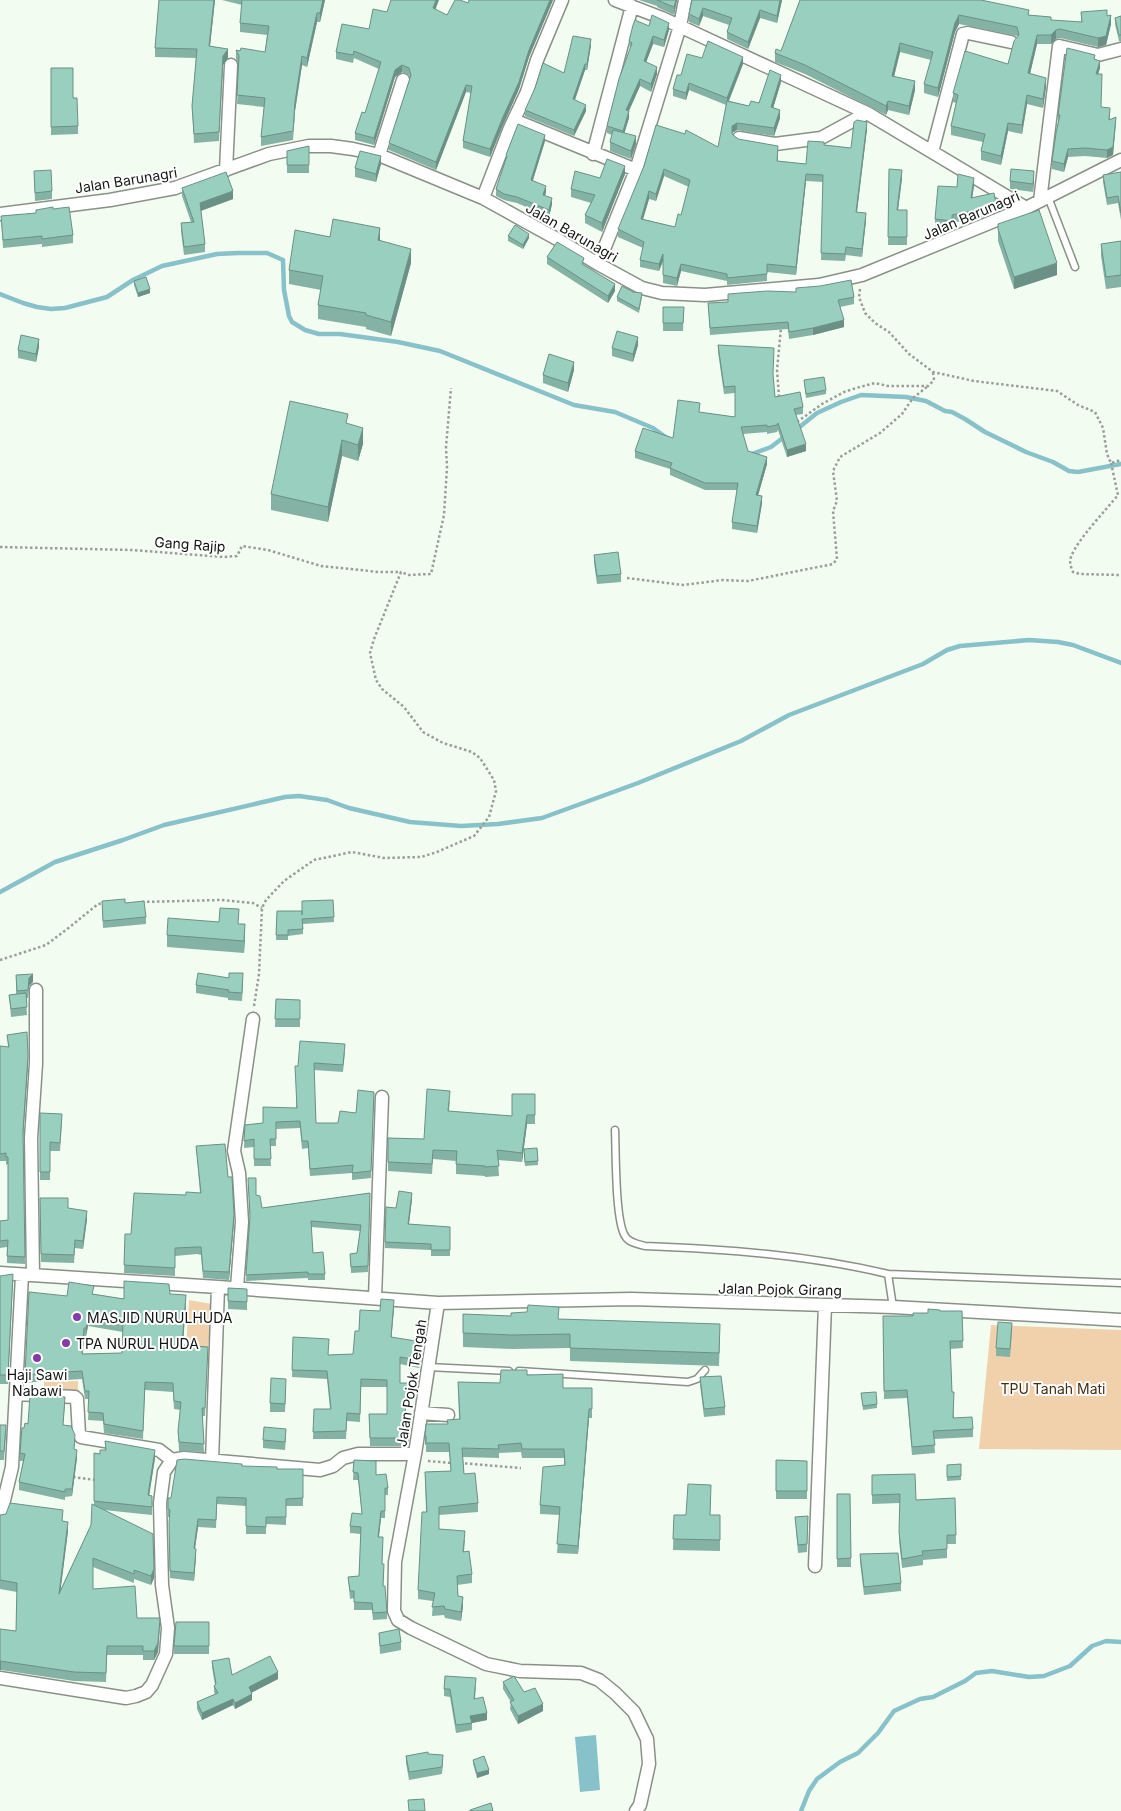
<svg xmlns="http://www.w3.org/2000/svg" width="1121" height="1811" viewBox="0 0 1121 1811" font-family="Inter,sans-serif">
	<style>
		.green { fill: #f0d1ac }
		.water { fill: #87c1ca }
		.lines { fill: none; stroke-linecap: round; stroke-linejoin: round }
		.stream { stroke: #87c1ca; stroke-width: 4.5 }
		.lane-casing { stroke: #899187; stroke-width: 9 }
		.street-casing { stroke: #899187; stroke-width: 15 }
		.path { stroke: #989f97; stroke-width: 2.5; stroke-dasharray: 2.5 2.5; stroke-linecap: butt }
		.lane { stroke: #fff; stroke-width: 6 }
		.street { stroke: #fff; stroke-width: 12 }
		.wall { fill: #84b2a4; fill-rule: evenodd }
		.shaded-wall { fill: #6b9186 }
		.building { fill: #99cfbf; stroke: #6b9186; fill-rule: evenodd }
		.poi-dot { fill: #843aac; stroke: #fff; stroke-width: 2 }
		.labels { text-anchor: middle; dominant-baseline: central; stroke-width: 4; stroke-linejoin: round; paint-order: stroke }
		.street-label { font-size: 14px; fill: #131613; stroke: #fff }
		.poi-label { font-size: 14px; fill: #131613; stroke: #fff; text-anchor: start }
		.park-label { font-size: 14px; fill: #442e10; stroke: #fff }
	</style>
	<rect width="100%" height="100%" fill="#f3fcf1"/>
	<path class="green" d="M189,1300L212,1304L208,1348H186Z
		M991,1325L1121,1330V1450L979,1449Z
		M78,1381V1394L44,1393V1382Z"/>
	<path class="water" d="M596,1735L600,1790L580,1792L575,1737Z"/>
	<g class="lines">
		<path class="stream" d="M0,294L23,303L37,307L51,309L65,308L107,297L133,280L162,266L217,254L238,253H267L283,260L284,290L289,316L292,322L305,330L319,334H340L398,342L440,351L574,405L615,412L653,428L667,438
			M797,429L817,413L841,402L861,395L906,397L926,401L945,411L952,412L965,419L985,432L1026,452L1053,462L1069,471L1078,472L1121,464
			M749,455L771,447L784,437
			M0,892L55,862L123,840L164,825L285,797L299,796L327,800L349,808L410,822L461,826L498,824L542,818L638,783L741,741L789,715L923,664L947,650L960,646L1029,640L1058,642L1073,645L1121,663
			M801,1811L809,1791L817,1779L840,1762L858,1753L878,1733L894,1711L920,1699L933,1697L965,1681L976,1673L992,1671L1029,1677L1044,1676L1070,1666L1092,1646L1106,1641L1121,1642"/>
		<defs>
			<path id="lane" d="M1048,197L1075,267
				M615,1130C616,1152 615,1220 625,1236C629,1243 638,1244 645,1246C726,1249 809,1255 888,1274
				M893,1307L888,1274L1121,1283
				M428,1367L509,1371
				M519,1371L688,1382L697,1379L705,1370"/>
			<path id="street" d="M615,0L662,18L867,113L1026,208
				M514,120L636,170
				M739,138L775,144L821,138L867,113
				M932,152L963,34L968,33L1011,42
				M593,154L632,6
				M379,155L403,80
				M226,170L231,65
				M483,198L510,128L527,92L537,60L562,0
				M1040,201L1059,46L1098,55L1121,49
				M0,214L110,200L175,188L269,154L309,146H331L353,149L379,155L483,198L557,239L598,264L642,288L662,293L705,295L819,285L862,275L1026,208L1121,160
				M598,264L636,170L680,26L685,0
				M0,1273L218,1287L438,1303L631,1299L893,1307L1121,1320
				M33,1275L31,1138L36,1064V990
				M237,1288L242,1222L239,1173L234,1151L253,1019
				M375,1298L382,1097
				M438,1303L415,1454L395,1562L394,1611L398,1620L411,1628L486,1664L520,1671L581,1673L599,1680L615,1693L634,1712L647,1739L649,1764L640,1805L636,1811
				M16,1394L75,1397L77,1399L79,1434L81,1437L159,1450L172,1460
				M421,1413L448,1415
				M212,1461L218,1287
				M0,1517L12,1467L22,1275
				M815,1566L825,1305
				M0,1678L126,1698L136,1696L146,1692L152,1685L166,1654L168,1628L162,1585L160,1503L164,1472L172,1460L184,1458L320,1470L333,1466L343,1458L358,1454H415"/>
		</defs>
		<use href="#lane" class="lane-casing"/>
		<use href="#street" class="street-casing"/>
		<path class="path" d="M860,289L859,297L865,313L875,323L889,332L909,354L933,372L974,381L1057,391L1078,405L1095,412L1103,428L1107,454L1111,463L1121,460
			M779,397L777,370L781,328
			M797,422L822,404L844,392L856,388L875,383L888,386H928L934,380L933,372
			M1111,463L1118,495C1106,510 1077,540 1071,557C1069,563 1071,567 1073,572L1080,574L1121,575
			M0,547L132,550L224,557L237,556L242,546L268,550L321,566L379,572H401
			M627,578L683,585L723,580L748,581L833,564L837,559L833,511L837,501L833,471L840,457L880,433L902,414L913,398L928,386
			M142,902L221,900L253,903L262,908
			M0,960L46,945L71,926L98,904L104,903
			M254,1006L259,974L262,908L266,900L284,881L314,860L352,852L384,858L421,857L437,852L474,836L489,817L496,791L494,780L480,758L472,752L443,743L423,732L404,707L382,689L376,680L370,653L374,639L401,572L409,575L431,574L444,515L447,467L446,447L451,388
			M428,1461L452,1463
			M460,1463L521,1468
			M73,1477L95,1480"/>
		<use href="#lane" class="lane"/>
		<use href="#street" class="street"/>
	</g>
	<path class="wall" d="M159,0H215L210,46L228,58L223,65L219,141L194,143L192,106L196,58L155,57V48Z
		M222,0H325L320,22H317L307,67L302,65L295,111L293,140L261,146V137L264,107L237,104L239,65L236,59V50L265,52L267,35L240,32V23L242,5Z
		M469,0H553L529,57L519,89L503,125L490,157L463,148V141L471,93L466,92L436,170L389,150V143L410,78L409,75L402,72L395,77L374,145L355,140V133L365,113L379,69L354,58L353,63L336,59V52L369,29L387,12L436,10L447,15L468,3Z
		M639,0H677L674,15L657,7V6Z
		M692,0H782L777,23L760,18L748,49L727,39V32L729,25L703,16L699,26L689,22V14Z
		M800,0L1029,15L1051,21L1081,22V12L1107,16L1111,24L1106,45L1098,47L1060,38L1056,39L1051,44H1037L1030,74L1046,87L1043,108L1027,104L1022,134L1008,131L1001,165L981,160V151L983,142L951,135V126L956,103L953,102V93L1008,64L1017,36L959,24L955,32L938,97L924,93V84L931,60L900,52L894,76L915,90L909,115L888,110L886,115L805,74L775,62V53L781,51Z
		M1121,16V42L1119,41L1115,24V18Z
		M649,26L669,30L664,47L653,44L646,62L657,74L651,92L640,86L629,111V118L624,133L636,144L631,159L610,151V142L612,135L607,133V126L630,49L629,41Z
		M591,45L587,70H585L575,100L586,111L574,136L525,116V110L564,73Z
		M702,58L743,64L729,101L749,106L759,103L781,82L773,108L780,118L774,136L737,130L732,133V134L738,139L778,154V161L806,164L824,145L851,148L867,129L857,212L866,220L862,257L846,255L845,261L821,260L823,182L806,181L796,275L767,272V281L727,285V281L681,271L677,286L663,283V261L659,271L640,267V260L643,248L618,237V229L685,134L718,147L726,105L689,90L686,100L673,96V89L681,75ZM664,176L689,187L681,215L675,227L643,219L649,199L656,201Z
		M1095,59L1100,68L1098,74L1101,107L1110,116V119L1116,124L1113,155L1107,158L1085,156L1068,157L1064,172L1052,169V161L1058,122V115Z
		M51,68L73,98L78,126V134L51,135Z
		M545,141L533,180L546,192L545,196L552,204L549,217L517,203L504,200L496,196V189L506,161V155Z
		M309,146V173H287V151Z
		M381,164L376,182L355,177V168Z
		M889,169L902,178L898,210H907V245H888Z
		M34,171L52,191V199L35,201Z
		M1121,172V220L1118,203L1107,205L1103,182V175Z
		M625,174L602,232L585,223V215L591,203L571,197V189L600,178Z
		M1034,180L1033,192L1010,189V181Z
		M974,186L972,198L996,211L983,217L952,223V229L935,227V219L957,187Z
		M182,188L233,199L201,211L205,244V252L184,255L181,231V223L191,222L182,196Z
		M53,209L73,235V243L42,247V244L3,248L1,216L36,213Z
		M998,224L1057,275L1014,289L998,241Z
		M508,236L529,238L523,249L508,241Z
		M330,237L380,240L411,263L391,336L366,329V327L318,319V305L321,290L289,284V270Z
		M1121,241V287L1106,289L1101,256V244Z
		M547,257L584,265L615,291L608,303L547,264Z
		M134,281L150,293L138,297L134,285Z
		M617,297H642L639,313L617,301Z
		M854,297V304L840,307L844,327L813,335L789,339L788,329L710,335L708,303Z
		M663,307H684L683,331H663Z
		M638,345L633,362L612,356V348Z
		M718,345L773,376L775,397L803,407V414L796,415L806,451L787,457L778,430L777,432L767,434V432L743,434L748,451L767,464L758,496L762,503L757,533L732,529V522L737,490H705L670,475V469L635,458V451L673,438L699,412L735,417V393L724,394L718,352Z
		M39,347L36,362L18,358V350Z
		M574,370L568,392L543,383V375Z
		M804,380L826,390V394L806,398Z
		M348,424L363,444L358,461L342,456L328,522L271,510V494Z
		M594,555L621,574V582L597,584L594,563Z
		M333,900L334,922L303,924V934L288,936V940H276L277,911H302Z
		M102,901L125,903L146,917V924L103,928Z
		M239,924L245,936L244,953L167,947V935Z
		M16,975L33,982L29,986L28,998H26L27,1015L11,1017L9,995L16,994Z
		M243,982L242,1001L228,1000V998L196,993V985Z
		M276,999L300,1000V1027H275Z
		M7,1035L28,1064L23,1137L25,1264L7,1263V1247L0,1248V1221L8,1220V1164L6,1165V1161H0V1046L8,1047Z
		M345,1052L343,1072L314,1070L316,1123H338L356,1113L374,1092L371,1178L352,1180V1173L310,1176L308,1148L302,1149L300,1128L276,1129V1146H270L271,1166H254V1147L244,1148L245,1125L263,1123L296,1108L298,1066Z
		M535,1094V1124H527L522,1162L498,1160L499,1176L485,1177V1176L456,1174V1161L433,1159L432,1174L388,1171V1138L424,1139L450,1100L449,1111L512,1116Z
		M40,1113L62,1122L60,1151H50V1180H40Z
		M196,1146L228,1177L234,1222L229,1280L203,1278L201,1255L197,1254L175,1256V1276L124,1273L125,1234H131L186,1195L200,1193Z
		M537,1148L538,1165L525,1166L524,1153Z
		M248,1184L256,1195L262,1208L370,1193L368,1272L351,1273L350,1254L357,1253L360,1231L311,1227L313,1253L325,1274V1280H308V1278L246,1281L250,1219Z
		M40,1198L68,1208L87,1219L83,1249L75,1248L74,1263L41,1262Z
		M412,1199L409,1224L450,1227V1256H431V1250L385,1248V1242L396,1208Z
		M0,1276L13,1283L8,1384H0Z
		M228,1288L247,1289V1310L228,1309Z
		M94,1294L124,1299L170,1294L186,1303L183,1345L208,1347L205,1416H202L204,1452L179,1451L178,1431L181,1410L174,1409L173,1392L145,1390L143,1439L104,1433L103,1421L88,1420L89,1399H85L82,1379L67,1380V1379L25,1383V1375L67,1296ZM88,1326L123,1332L122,1353L83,1354L84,1336H86Z
		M394,1308L391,1337L422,1350L419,1368L400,1364V1383H410V1405H405L406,1425L410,1433L408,1446H370L369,1414H387V1387H361L360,1422L347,1421L346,1439H313L314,1409H330L327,1379L292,1377L293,1337L328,1355L353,1354L359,1331L380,1311Z
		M940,1311H962L963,1348L950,1349L952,1392L954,1418L973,1429V1437L934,1439L935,1453L912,1455L907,1398L884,1399L883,1316H913Z
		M463,1314L559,1319L720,1338L719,1366L570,1361V1348L512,1349L463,1347Z
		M1012,1331L1010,1357L996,1356V1348Z
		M527,1375L563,1388H592V1418H589L578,1554L557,1553L560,1515L540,1514V1505L564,1465V1458H522L521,1452L499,1453V1458L463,1457L464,1474L478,1503V1512L439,1515V1529L465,1540L464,1552L472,1574V1583L457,1585L458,1596L463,1606L461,1621L445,1618L444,1615L432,1616L433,1601L418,1599V1590L426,1512L425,1472L451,1471L449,1452H426V1445H425V1436L459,1419L458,1382L500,1383Z
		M700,1377L725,1407V1415L704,1417L700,1385Z
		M286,1387L285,1412H270V1403Z
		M861,1393L877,1404V1408L863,1410Z
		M65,1405L63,1425L75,1442L74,1449L77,1458L72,1496L65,1497V1500L19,1490V1482L23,1461H20V1453L24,1428L28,1424Z
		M0,1425L6,1435L4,1460H0Z
		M286,1437L285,1450L263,1448V1440Z
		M105,1441L155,1458L149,1495L152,1496V1515L104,1510L154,1578L151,1585L134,1579V1583L93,1567V1589L137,1618L160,1627L158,1652L154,1660H143V1655H107L106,1682L74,1681L1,1670L0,1629L16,1631L17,1592L0,1589V1515L63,1521L68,1531L60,1591L91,1525L94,1505V1453L100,1454L105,1450Z
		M354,1460L376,1475L388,1488V1495H385V1518H381L379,1537L382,1564L384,1571L383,1586L387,1612V1619L373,1620L372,1610H354V1598L350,1599L348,1577L359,1576L361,1534L350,1533V1526L362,1514L358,1480H353Z
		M776,1460L807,1461V1499H776Z
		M961,1464V1480L947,1481V1465Z
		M242,1466L277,1469H303V1506H286V1525L266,1524V1534H246V1506L217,1504L216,1528L198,1527L195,1548L196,1556L194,1581L170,1578L169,1531L170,1517H168V1498H171Z
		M872,1475L916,1500L955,1498L956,1544H947V1558L923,1560V1565L902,1568L899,1541L900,1503L872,1504Z
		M837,1494H850L851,1567H837Z
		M711,1496L710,1515H720V1551L673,1550L674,1515H686Z
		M808,1516L807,1552L798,1553L795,1517Z
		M860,1554L901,1583V1591L864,1595L860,1562Z
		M209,1622V1654H174V1646Z
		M379,1633L401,1642V1650L380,1654Z
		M212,1661L232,1675L278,1679L252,1692V1700L235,1709L233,1705L202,1720L197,1709V1702L215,1694L214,1692V1686L215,1685L212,1667Z
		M503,1682L524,1692L543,1711L518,1724L510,1709L511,1702L503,1689Z
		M476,1686L475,1699L487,1720L472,1723V1730L456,1733L450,1697L444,1696V1689Z
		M428,1754L443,1763L442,1774L409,1780L406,1763V1756Z
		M473,1760L489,1774L477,1778L473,1764Z"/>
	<path class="shaded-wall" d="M214,0H215L209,55V46Z
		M323,0H325L320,22V13Z
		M436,0H439L433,16V8Z
		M550,0H553L529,57L519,89L503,125L490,157V149L529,50Z
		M676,0H677L674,15V7Z
		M780,0H782L777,23V16Z
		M703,8V16L699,26V19Z
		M760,10V18L748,49V42Z
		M317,13V22L307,67V58Z
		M959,15V24L955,32L938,97V88L955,23Z
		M1111,15V24L1106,45L1098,47V38Z
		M669,23V30L664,47V40Z
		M1056,30V39L1051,44V35Z
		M1037,35V44L1028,82V73Z
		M653,36V44L644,68V61Z
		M591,39V45L587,70V64Z
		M900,43V52L892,85V76Z
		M228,49V58L223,65L219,141L223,56Z
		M302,56V65L295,111L293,140L295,102Z
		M743,57V64L727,105V98Z
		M1100,61V68L1096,81V74Z
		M585,64V70L573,105V99Z
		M402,65V72L395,77L374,145V138L395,70Z
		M657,67V74L651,92V84Z
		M781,75V82L771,115V107Z
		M1046,78V87L1043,108V99Z
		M640,79V86L626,117V110Z
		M915,81V90L909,115V106Z
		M689,83V90L686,100V93Z
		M466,85V92L436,170V162Z
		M1027,95V104L1022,134V125Z
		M888,101V110L886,115V106Z
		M586,105V111L574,136V130Z
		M780,110V118L774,136V128Z
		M629,111V118L623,138V131Z
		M1116,117L1113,155L1107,158V150Z
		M867,122V129L856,219V212Z
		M737,123V130L732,133V141V126Z
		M1008,123V131L1001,165V156Z
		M545,135V141L531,186V180Z
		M636,136V144L631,159V151Z
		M1068,149V157L1064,172V164Z
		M381,156V164L376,182V174Z
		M625,166V174L602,232V223Z
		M664,169V176L656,201V194Z
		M902,170V178L897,218V210Z
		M1034,171V180L1033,192V184Z
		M806,174V181L796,275V267Z
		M974,178V186L971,206V198Z
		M546,186V192L543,202V195Z
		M233,191V199L200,211V203Z
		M649,191V199L641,226V219Z
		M552,198V204L549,217V210Z
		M996,203V211L983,217V209Z
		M866,213V220L862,257V249Z
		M380,228V242L378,240Z
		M529,234V238L523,249V245Z
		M411,249V263L391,336V322Z
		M663,254V261L659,271V264Z
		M1057,263V275L1014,289V277Z
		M681,264V271L677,286V278Z
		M615,284V291L608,303V296Z
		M150,289V293L138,297V293Z
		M844,320V327L813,335V328Z
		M638,337V345L633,362V354Z
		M39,339V347L36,362V354Z
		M574,362V370L568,392V383Z
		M363,428V444L358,461V445Z
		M342,440V456L328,522V507Z
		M806,444V451L787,457V450Z
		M767,457V464L756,502V495Z
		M762,496V503L757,533V526Z
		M245,924V936L244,953V941Z
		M33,974V982L29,986L28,998L29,978Z
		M28,1056V1064L23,1138V1131Z
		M527,1115V1124L522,1162V1153Z
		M412,1193V1199L408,1231V1224Z
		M87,1211V1219L83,1249V1241Z
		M234,1215V1222L229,1280V1272Z
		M186,1295V1303L182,1353V1345Z
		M394,1300V1308L391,1344V1337Z
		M88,1317V1326L86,1336V1328Z
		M422,1342V1350L419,1368V1360Z
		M589,1409V1418L578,1554V1546Z
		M410,1425V1433L408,1446V1438Z
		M77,1450V1458L72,1496V1489Z
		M155,1450V1458L148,1503V1495Z
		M381,1511V1518L378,1544V1537Z
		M198,1519V1527L194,1556V1548Z
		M68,1522V1531L59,1603V1594Z
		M196,1549V1556L194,1581V1573Z
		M154,1569V1578L151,1585V1576Z
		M463,1597V1606L461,1621V1612Z
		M160,1618L158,1652L154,1660V1651Z
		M0,1661H1V1670H0Z
		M278,1672V1679L249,1694V1687Z
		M252,1694V1700L235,1709V1703Z
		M233,1699V1705L202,1720V1713Z
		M543,1704V1711L518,1724V1716Z
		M487,1713V1720L472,1723L470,1716Z
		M489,1770V1774L477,1778V1773Z"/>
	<path class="building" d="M159,0H214L209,46L228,49L223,56L219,132L194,134L192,106L197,49L155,48Z
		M242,0H323L320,13H317L307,58L302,56L295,102L293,131L261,137L265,98L237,95L239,56L236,50L240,51L241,48L265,52L269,26L240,23Z
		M391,0H436L433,8L447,15L455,0H460L468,3L469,0H550L529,50L519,82L503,117L490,149L463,141L472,86L466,85L436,162L389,143L411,75L409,68L402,65L395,70L374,138L355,133L362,112L365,113L381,62L354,51L353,55L336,52L342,24L369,29L373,9L387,12Z
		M657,0H676L674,7Z
		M692,0H780L777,16L760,10L748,42L727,32L732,18L703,8L699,19L689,14Z
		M800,0H981L1029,10L1028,15L1051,17V20L1082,22L1081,12L1107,10V16L1111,15L1106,36L1098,38L1060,29L1056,30L1051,35H1037L1028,73L1046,78L1043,99L1027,95L1022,125L1008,123L1001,156L981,151L985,134L951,126L958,95L953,93L965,51L1008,64L1014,41L1019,35L1017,27L959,15L955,23L938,88L924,84L933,52L900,43L892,76L915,81L909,106L888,101L886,106L805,65L775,53L776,49L781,51Z
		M652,15L669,23L664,40L653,36L644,61L657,67L651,84L640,79L626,110L629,111L623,131L607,126L619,79L632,43L629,41L633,25L635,20L649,26Z
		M1121,16V35H1119L1115,18Z
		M573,36L591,39L587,64H585L573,99L586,105L574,130L525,110L535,88L543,63L564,73Z
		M708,41L743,57L727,98L689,83L686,93L673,89L677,75H681L687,54L702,58Z
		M1067,48L1095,55L1094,59L1100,61L1096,74H1102L1101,107L1110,108L1109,120L1116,117L1113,147L1107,150L1085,148L1068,149L1064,164L1052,161L1056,133L1060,115H1058Z
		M51,68H73V98H77L78,126L51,127Z
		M770,70L781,75L771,107L780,110L774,128L737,123L732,126V134L738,139L778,146L777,161L806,164L808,141L824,142V145L851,148L854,122L857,120L867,122L856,212L866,213L862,249L846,247L845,254L821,253L823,175L806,174L796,267L767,264V274L727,278V274L681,264L677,278L663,275V254L659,264L640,260L644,242L618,229L644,166L656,125L685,134L686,130L718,147L727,101L749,106L751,101L759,103ZM664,169L690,180L681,215L678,214L675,227L641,219L649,191L656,194Z
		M518,124L545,135L531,180L546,186L543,195L552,198L549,210L517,197L504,194L496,189L507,156L506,155Z
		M613,130L636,136L631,151L610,142Z
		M309,146V165H287V151Z
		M360,151L381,156L376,174L355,168Z
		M607,159L625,166L602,223L585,215L595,195L571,189L575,171L600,178Z
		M889,169L902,170L897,210H907V237H888Z
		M1011,169L1034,171L1033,184L1010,181Z
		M51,170L52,191L35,193L34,171Z
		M226,172L233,191L200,203L205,244L184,247L181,223L194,222L182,188Z
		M1121,172V213L1118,196L1107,198L1103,175Z
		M958,174L974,178L971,198L994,193L996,203L983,209L952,215V221L935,219L938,186L957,187Z
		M53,207V209L69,207L73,235L42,239V236L3,240L1,216L36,213V210Z
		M1039,210L1057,263L1014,277L998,229V224Z
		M333,219L380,228L378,240L411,249L391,322L366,315V313L318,305L323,276L289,270L295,230L330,237Z
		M515,225L529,234L523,245L508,236Z
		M1121,241V275L1106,277L1101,244Z
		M557,242L584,258L582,264L615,284L608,296L547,257Z
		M146,277L150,289L138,293L134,281Z
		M851,280L854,297L838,300L844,320L813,328L789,332L788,322L710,328L708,303L728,302V294L767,291L796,292V288L820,286Z
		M622,286L633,292L642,293L639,309L617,297Z
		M663,307H684L683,323H663Z
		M617,331L638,337L633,354L612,348Z
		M21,335L39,339L36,354L18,350Z
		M718,345L774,348L773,374L775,397L800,392L803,407L794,409L806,444L787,450L778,423L777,425L767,427V425L741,427L748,451L767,457L756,495L762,496L757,526L732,522L738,483H705L670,468L672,463L635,451L643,428L673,438L678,400L700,403L699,412L735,417V386L724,387Z
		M549,354L574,362L568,383L543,375Z
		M824,377L826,390L806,394L804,380Z
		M290,401L348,414L346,423L363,428L358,445L342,440L328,507L271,494Z
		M618,552L621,574L597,576L594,555Z
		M125,899V903L144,901L146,917L103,921L102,901Z
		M333,900L334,917L302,919L303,929L288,930V935H276L277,911H302V915V901Z
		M220,908L239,909L238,924H245L244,941L167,935L168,918L219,922Z
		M198,973L229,978V973H243L242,993L228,992L229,990L196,985Z
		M33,974L29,978L28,990L17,991L16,975Z
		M26,993L27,1007L11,1009L9,995Z
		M276,999L300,1000V1019H275Z
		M27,1032L28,1056L23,1131L25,1257L7,1256L8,1240L0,1241V1221L8,1220V1157H6V1153L0,1154V1046L9,1047L7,1035Z
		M300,1041L345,1044L343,1065L314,1063L316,1123H338L340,1111L356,1113L358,1090L374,1092L371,1171L352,1173L353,1165L310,1169L308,1141H302L300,1121L276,1122V1139H270L271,1159H254V1139L244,1141L245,1125L263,1123V1107L297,1108L295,1066H298Z
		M427,1089L450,1091L448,1111L512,1116V1094H535V1115H527L522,1153L497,1150L499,1166L485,1167V1166L456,1164L457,1151L433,1150L432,1164L388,1162V1138L424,1139Z
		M40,1113L62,1114L60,1143L50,1142V1172H40Z
		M225,1144L228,1177H232L234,1215L229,1272L203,1271L201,1247H197L175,1248V1268L124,1265L125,1234H131L134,1193L186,1195V1192L201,1193L196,1146Z
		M537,1148L538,1161L525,1162L524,1149Z
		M248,1178H256V1195L260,1196L262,1208L370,1193L368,1266L351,1267L350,1254L357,1253L361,1225L311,1221L313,1253L323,1252L325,1274H308V1272L246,1275L250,1216Z
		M399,1191L412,1193L408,1224L450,1227V1250H431V1244L385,1242L386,1207L396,1208Z
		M40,1198H68V1208L87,1211L83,1241L75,1240L74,1255L41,1254Z
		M13,1274L8,1375H0V1276Z
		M124,1281L169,1284L170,1294L186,1295L182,1345L208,1347L205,1408H202L204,1444L179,1442L178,1431L181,1402L174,1401L173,1383L145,1382L143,1431L104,1424L103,1413L88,1412L89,1391H85L82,1371L67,1372V1371L25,1375L29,1292L67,1296L69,1282L94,1286L92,1294L124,1299ZM88,1317L123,1324L122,1353L82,1354L84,1328H86Z
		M228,1288L247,1289V1302L228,1301Z
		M381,1299L394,1300L391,1337L422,1342L419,1360L400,1357V1383H410V1397H405L406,1425H410L408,1438H370L369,1414H387V1380L361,1379L360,1414L347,1413L346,1431L313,1432L314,1409H331L327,1371L292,1370L293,1337L329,1339L328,1355L353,1354L355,1331H359L360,1310L380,1311Z
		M528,1305L559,1307L558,1319L720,1324L719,1353L570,1348V1334L512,1335L463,1333V1314L511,1316V1313L527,1312Z
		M928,1309L940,1310V1311H962L963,1341H950L952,1392H954L953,1418L972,1417L973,1429L933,1431L935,1445L912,1447L907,1390L884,1391L883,1316H913V1313H928Z
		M998,1322L1012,1323L1010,1349L996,1348Z
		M501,1370H527V1375L563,1374V1388H592V1409H589L578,1546L557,1544L560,1507L540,1505L543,1467L565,1465L564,1449H522L521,1443L498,1445L499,1449L462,1448L464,1474L475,1473L478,1503L439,1507V1529L465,1531L463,1552L469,1551L472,1574L457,1576L458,1596L463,1597L461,1612L445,1609L444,1606L432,1607L435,1593L418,1590L422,1512H427L425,1472L451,1471L449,1443H426V1436H425L426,1424H448L447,1420L460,1419L458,1382L500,1383Z
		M721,1376L725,1407L704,1409L700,1377Z
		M271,1378L286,1379L285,1404L270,1403Z
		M876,1392L877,1404L863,1406L861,1393Z
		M30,1395L65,1397L63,1425L71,1426L75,1435L74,1449L77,1450L72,1489H65V1492L19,1482L25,1454L20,1453L22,1428H24L25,1423L28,1424Z
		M0,1425H6L4,1451H0Z
		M264,1427L286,1429L285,1442L263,1440Z
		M105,1441L155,1450L148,1495L152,1496V1507L94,1501V1453L100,1454V1450H106Z
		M184,1459L242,1464V1466L277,1467V1469H303V1498L286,1499V1517H266V1527L246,1526V1498L217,1497L216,1520L198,1519L194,1548L196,1549L194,1573L170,1571L169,1523L170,1510L168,1509V1498H171L177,1460Z
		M354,1460L376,1461V1475L386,1474L388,1488H385V1511H381L378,1537H383L382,1564H384L383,1586H385L387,1612L373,1613L372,1603L354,1602V1591H350L348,1577L359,1576L361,1527L350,1526L352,1513L362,1514L358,1473L353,1472Z
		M776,1460L807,1461V1491H776Z
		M961,1464V1476L947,1477V1465Z
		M915,1474L916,1500L955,1498L956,1535H947V1549L922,1551L923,1555L902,1559L899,1532L900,1494L872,1495V1475Z
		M688,1484L711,1485L710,1515H720V1540L673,1539L674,1515H686Z
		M837,1494H850L851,1558L837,1559Z
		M10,1503L63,1510L62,1521L68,1522L59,1594L91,1525L92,1504L153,1534L154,1569L151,1576L134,1570V1574L93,1558V1589L135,1586L137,1618H160L158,1643L154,1651H143V1646H107L106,1673L74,1672L0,1661V1629L16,1631L17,1583L0,1580V1515L6,1514Z
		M808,1516L807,1544L798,1545L795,1517Z
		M898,1553L901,1583L864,1587L860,1554Z
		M176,1622H209V1646H174Z
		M399,1629L401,1642L380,1646L379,1633Z
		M270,1656L278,1672L249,1687L252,1694L235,1703L233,1699L202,1713L197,1702L218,1693L214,1686L216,1684L212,1661L229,1658L232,1675Z
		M445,1676L476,1678L474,1699L483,1697L487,1713L470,1716L472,1723L456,1725L450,1689H444Z
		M514,1676L524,1692L535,1688L543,1704L518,1716L510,1702L514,1700L503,1682Z
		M428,1752V1754L443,1755L442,1767L409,1772L406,1756Z
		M484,1756L489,1770L477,1773L473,1760Z
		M424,1799L425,1811H409L408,1800Z
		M491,1803L493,1811H470V1810Z"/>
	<g class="poi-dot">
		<circle cx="77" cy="1317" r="5"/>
		<circle cx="66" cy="1343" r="5"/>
		<circle cx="37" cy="1358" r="5"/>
	</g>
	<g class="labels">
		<g class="street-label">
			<text transform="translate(126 180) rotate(-9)">Jalan Barunagri</text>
			<text transform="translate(971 215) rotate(-23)">Jalan Barunagri</text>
			<text transform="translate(572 232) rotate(30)">Jalan Barunagri</text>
			<text transform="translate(190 544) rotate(4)">Gang Rajip</text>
			<text transform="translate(780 1289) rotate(1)">Jalan Pojok Girang</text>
			<text transform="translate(411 1383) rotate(-81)">Jalan Pojok Tengah</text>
		</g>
		<g class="poi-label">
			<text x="87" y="1317">MASJID NURULHUDA</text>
			<text x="76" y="1343">TPA NURUL HUDA</text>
			<text x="37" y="1374" text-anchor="middle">Haji Sawi<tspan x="37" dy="16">Nabawi</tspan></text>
		</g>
		<g class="park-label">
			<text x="1053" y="1388">TPU Tanah Mati</text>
		</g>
	</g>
</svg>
